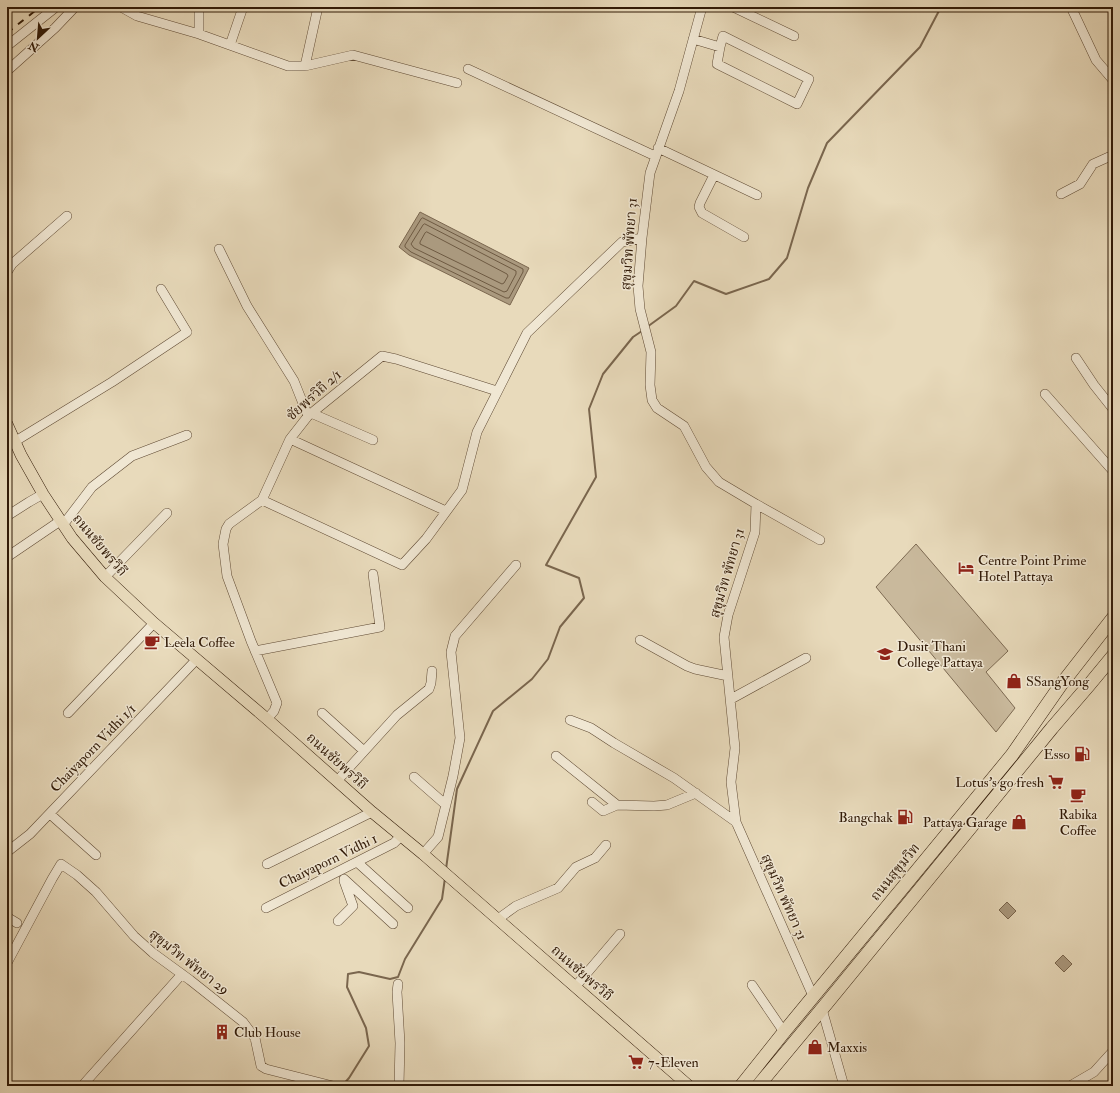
<svg xmlns="http://www.w3.org/2000/svg" width="1120" height="1093" viewBox="0 0 1120 1093" font-family="'IM FELL Double Pica','Noto Serif Thai',serif">
	<style>
		.green { fill: #c9b99c; stroke: #7d6a52 }
		.water { fill: #aa997e; stroke: #7a664e }
		.lines { fill: none; stroke-linecap: round; stroke-linejoin: round }
		.shore { stroke: #6e5a42; stroke-width: 1 }
		.stream { stroke: #7a664e; stroke-width: 2 }
		.minor-casing { stroke: #5f4a34; stroke-width: 10 }
		.major-casing { stroke: #311a07; stroke-width: 12 }
		.highway-casing { stroke: #311a07; stroke-width: 14 }
		.minor { stroke: #f0e7d3; stroke-width: 9 }
		.major { stroke: #e8dabb; stroke-width: 11 }
		.highway { stroke: #e8dabb; stroke-width: 13 }
		.rail { stroke: #311a07; stroke-width: 2; stroke-dasharray: 7 7; stroke-linecap: butt }
		.labels { text-anchor: middle; dominant-baseline: central; stroke-width: 3; stroke-linejoin: round; paint-order: stroke }
		.street-label { font-size: 14px; fill: #311a07; stroke: #f0e7d3 }
		.poi-label { font-size: 14px; fill: #311a07; stroke: #f0e7d3; text-anchor: start }
	</style>
	<rect width="100%" height="100%" fill="#e8dabb"/>
	<filter id="stains"><feTurbulence type="fractalNoise" baseFrequency=".005" numOctaves="4"/><feColorMatrix values="0 0 0 0 .2 0 0 0 0 .09 0 0 0 0 .02 0 0 0 .5 -.17"/></filter>
	<radialGradient id="worn" r=".72"><stop offset=".6" stop-color="#630" stop-opacity="0"/><stop offset="1" stop-color="#630" stop-opacity=".3"/></radialGradient>
	<path class="green" d="M916,544L1008,651L986,672L1015,708L996,732L876,587Z"/>
	<path class="water" d="M420,212L529,268L510,305L409,255L399,247Z
		M1007,902L1016,911L1008,919L999,910Z
		M1063,955L1072,964L1064,972L1055,963Z"/>
	<g class="lines">
		<path class="shore" d="M423,218L523,269V272L509,298H506L411,252L405,247V245L421,219Z
			M425,224L516,271V274L507,291L504,292L414,248L411,244L423,225Z
			M427,232L507,274L508,276L504,283L502,284L420,244V242L425,233Z"/>
		<path class="stream" d="M647,327L676,306L694,281L726,294L769,279L787,258L808,188L827,143L920,47L941,7
			M446,869L457,789L493,711L532,679L548,659L560,627L584,598L579,578L546,565L596,477L589,409L603,374L633,337L642,331
			M342,1086L349,1078L369,1046L366,1028L347,987L348,974L359,972L390,979L398,977L405,959L442,899L445,878"/>
		<defs>
			<path id="minor" d="M121,7L137,16L199,34L288,66H305L353,55L457,83
				M199,7V34
				M702,7L679,91L650,173L642,238L638,286L640,309L651,352L650,385L652,400L657,408L684,426L706,467L719,482L756,504L755,532L728,615L724,637L735,748L731,782L736,822L813,996
				M733,7L794,36
				M1071,7L1096,60L1113,80
				M1100,7H1102
				M723,36L809,79L797,104L717,64L720,47Z
				M693,39L720,47
				M230,45L243,7
				M7,46L56,7
				M305,66L318,7
				M468,69L655,156
				M7,71L55,28L75,7
				M658,148L757,195
				M714,175L700,203L699,207L702,213L744,237
				M1061,194L1080,184L1093,164L1113,155
				M219,249L247,306L294,381L308,416
				M7,272L12,264L67,216
				M1076,358L1094,385L1113,409
				M1045,394L1113,471
				M311,413L373,440
				M290,439L446,511
				M14,442L112,382L187,332L161,289
				M262,500L402,565L426,539L462,490L477,432L527,333L622,242L642,238
				M756,504L820,540
				M7,516L29,502L43,494
				M63,525L92,487L132,456L187,435
				M7,557L60,521
				M105,577L167,513
				M640,640L687,666L695,669L728,676
				M255,651L380,627L373,574
				M731,699L806,658
				M68,713L154,623
				M322,713L364,751
				M267,719L274,711L277,703L251,641L227,576L223,544L226,529L229,524L262,500L290,439L308,416L382,356L396,359L497,391
				M570,720L591,728L614,743L674,778L736,822
				M556,756L617,805L654,806L667,805L696,793
				M414,777L446,805
				M337,781L397,715L429,689L431,683L432,671
				M592,802L603,811L617,805
				M50,814L96,855
				M7,852L30,834L197,659
				M423,854L438,837L453,776L460,738L451,652L455,636L516,565
				M357,862L408,908
				M267,864L372,812
				M344,879L393,924
				M266,908L394,843L401,836
				M7,917L17,923
				M498,919L516,906L558,888L576,867L595,858L606,845
				M338,921L353,906L344,881
				M7,963L52,879L61,864L77,875L96,892L134,936L153,953L190,980L243,1022L255,1038L261,1066L266,1069L333,1086
				M398,984L397,992L400,1043L399,1086
				M752,985L784,1032
				M575,987L620,934
				M822,1009L844,1086
				M82,1086L182,974
				M1070,1086L1094,1072L1113,1051"/>
			<path id="major" d="M7,424L21,455L43,494L72,538L105,577L154,623L267,719L372,812L423,854L689,1086"/>
			<path id="highway" d="M741,1086L784,1032L1012,755L1060,686L1113,618
				M758,1086L822,1009L1052,728L1089,685L1113,656"/>
		</defs>
		<use href="#minor" class="minor-casing"/>
		<use href="#major" class="major-casing"/>
		<use href="#highway" class="highway-casing"/>
		<use href="#minor" class="minor"/>
		<use href="#major" class="major"/>
		<use href="#highway" class="highway"/>
		<path class="rail" d="M7,33L40,7"/>
	</g>
	<defs>
		<symbol id="hotel-bare" viewBox="-9 -9 18 18"><path d="M-6-4.5h1.5V1H6V5H4.5V3h-9V5H-6ZM-4 0a1.8 1.8 0 1 1 3.6 0ZM.5 0V-2.5h3Q6-2.5 6 0Z" fill="#8f2418" stroke="#f0e7d3" stroke-width="2.5" paint-order="stroke"/></symbol>
		<symbol id="cafe-bare" viewBox="-9 -9 18 18"><path d="M-5.5-4.5H6V0H3Q3 3.5 0 3.5H-2.5Q-5.5 3.5-5.5 0ZM3-3.2v2h1.7v-2ZM-6 4.5H4V6H-6Z" fill="#8f2418" stroke="#f0e7d3" stroke-width="2.5" paint-order="stroke"/></symbol>
		<symbol id="university-bare" viewBox="-9 -9 18 18"><path d="M0-5L7-2L0 1L-7-2ZM-4 1L0 2.5L4 1V4Q0 6-4 4Z" fill="#8f2418" stroke="#f0e7d3" stroke-width="2.5" paint-order="stroke"/></symbol>
		<symbol id="shop-bare" viewBox="-9 -9 18 18"><path d="M-5-2.5h2.3a2.7 3.5 0 0 1 5.4 0H5L5.5 6h-11ZM-1.5-2.5h3a1.5 2.3 0 0 0-3 0Z" fill="#8f2418" stroke="#f0e7d3" stroke-width="2.5" paint-order="stroke"/></symbol>
		<symbol id="fuel-bare" viewBox="-9 -9 18 18"><path d="M-5.5-6h7V0h2V4h1.3V-2.5L3-4.5l.8-.8L6-3V5H2.5V1h-1V6h-7ZM-4.2-4.7v3.2H.2V-4.7Z" fill="#8f2418" stroke="#f0e7d3" stroke-width="2.5" paint-order="stroke"/></symbol>
		<symbol id="supermarket-bare" viewBox="-9 -9 18 18"><path d="M-6-5.5h2.5l.6 2H6L4.5 2H-2.5L-4.4-4H-6ZM-1.5 3.2a1.3 1.3 0 1 0 .1 0ZM3 3.2a1.3 1.3 0 1 0 .1 0Z" fill="#8f2418" stroke="#f0e7d3" stroke-width="2.5" paint-order="stroke"/></symbol>
		<symbol id="building-bare" viewBox="-9 -9 18 18"><path d="M-4-6H4V6H1V3H-1V6H-4ZM-2.5-4.3h1.7v1.8h-1.7ZM.8-4.3h1.7v1.8H.8ZM-2.5-1h1.7V.8h-1.7ZM.8-1h1.7V.8H.8Z" fill="#8f2418" stroke="#f0e7d3" stroke-width="2.5" paint-order="stroke"/></symbol>
	</defs>
	<g fill-rule="evenodd">
		<use href="#hotel-bare" x="955" y="557" width="22" height="22"/>
		<use href="#cafe-bare" x="141" y="631" width="22" height="22"/>
		<use href="#university-bare" x="874" y="643" width="22" height="22"/>
		<use href="#shop-bare" x="1003" y="670" width="22" height="22"/>
		<use href="#fuel-bare" x="1071" y="743" width="22" height="22"/>
		<use href="#supermarket-bare" x="1045" y="771" width="22" height="22"/>
		<use href="#cafe-bare" x="1067" y="784" width="22" height="22"/>
		<use href="#fuel-bare" x="894" y="806" width="22" height="22"/>
		<use href="#shop-bare" x="1008" y="811" width="22" height="22"/>
		<use href="#building-bare" x="211" y="1021" width="22" height="22"/>
		<use href="#shop-bare" x="804" y="1036" width="22" height="22"/>
		<use href="#supermarket-bare" x="625" y="1051" width="22" height="22"/>
	</g>
	<g class="labels">
		<g class="street-label">
			<text transform="translate(629 244) rotate(-86)">สุขุมวิท พัทยา 31</text>
			<text transform="translate(314 395) rotate(-42)">ชัยพรวิถี 2/1</text>
			<text transform="translate(100 545) rotate(50)">ถนนชัยพรวิถี</text>
			<text transform="translate(727 573) rotate(-74)">สุขุมวิท พัทยา 31</text>
			<text transform="translate(93 748) rotate(-46)">Chaiyaporn Vidhi 1/1</text>
			<text transform="translate(337 761) rotate(42)">ถนนชัยพรวิถี</text>
			<text transform="translate(328 861) rotate(-26)">Chaiyaporn Vidhi 1</text>
			<text transform="translate(895 872) rotate(-51)">ถนนสุขุมวิท</text>
			<text transform="translate(784 897) rotate(66)">สุขุมวิท พัทยา 31</text>
			<text transform="translate(189 962) rotate(38)">สุขุมวิท พัทยา 29</text>
			<text transform="translate(582 973) rotate(41)">ถนนชัยพรวิถี</text>
		</g>
		<g class="poi-label">
			<text x="978" y="560">Centre Point Prime<tspan x="978" dy="16">Hotel Pattaya</tspan></text>
			<text x="164" y="642">Leela Coffee</text>
			<text x="897" y="646">Dusit Thani<tspan x="897" dy="16">College Pattaya</tspan></text>
			<text x="1026" y="681">SSangYong</text>
			<text x="1070" y="754" text-anchor="end">Esso</text>
			<text x="1044" y="782" text-anchor="end">Lotus's go fresh</text>
			<text x="1078" y="814" text-anchor="middle">Rabika<tspan x="1078" dy="16">Coffee</tspan></text>
			<text x="893" y="817" text-anchor="end">Bangchak</text>
			<text x="1007" y="822" text-anchor="end">Pattaya Garage</text>
			<text x="234" y="1032">Club House</text>
			<text x="827" y="1047">Maxxis</text>
			<text x="648" y="1062">7-Eleven</text>
		</g>
	</g>
	<rect width="1120" height="1093" fill="none" stroke="#e8dabb" stroke-width="24"/>
	<rect x="8" y="8" width="1104" height="1077" fill="none" stroke="#311a07" stroke-width="2"/>
	<rect x="12" y="12" width="1096" height="1069" fill="none" stroke="#311a07"/>
	<g transform="translate(38 38) rotate(206)" stroke="#f0e7d3" stroke-width="3" paint-order="stroke">
	<path d="M0-3L7 15L0 10L-7 15Z" fill="#311a07"/>
	<text y="-6" font-size="11" font-weight="bold" text-anchor="middle" fill="#311a07">N</text>
	</g>
	<rect width="100%" height="100%" filter="url(#stains)"/>
	<rect width="100%" height="100%" fill="url(#worn)"/>
</svg>
